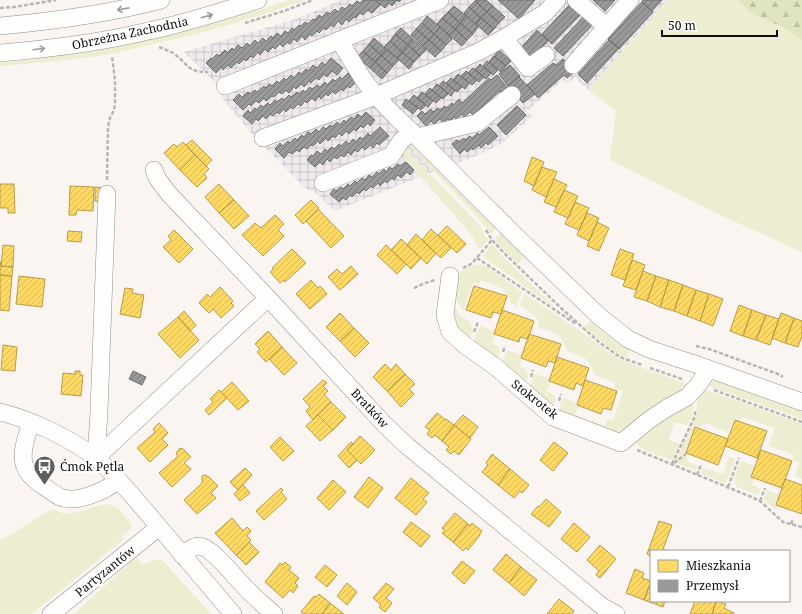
<svg xmlns="http://www.w3.org/2000/svg" width="802" height="614" viewBox="0 0 802 614" font-family="'Noto Serif',serif">
	<style>
		.industrial { fill: url(#industrial-grid) }
		.grass { fill: #ecedd1 }
		.forest { fill: url(#forest-firs) }
		.homes { fill: url(#homes-hatch); stroke: #b69c4b }
		.industry { fill: url(#industry-hatch); stroke: #6f6f6f }
		.lines { fill: none; stroke-linecap: round; stroke-linejoin: round }
		.minor-casing { stroke: #93918f; stroke-width: 18 }
		.path { stroke: #b7b6b5; stroke-width: 2.5; stroke-dasharray: 4 2; stroke-linecap: butt }
		.minor { stroke: #fefefd; stroke-width: 17 }
		.oneway { stroke: #9d9d9d }
		.labels { text-anchor: middle; dominant-baseline: central; stroke-width: 4; stroke-linejoin: round; paint-order: stroke }
		.street-label { font-size: 12px; fill: #0c0c0c; stroke: #fff }
		.poi-label { font-size: 12px; fill: #0c0c0c; stroke: #fff; text-anchor: start }
	</style>
	<defs>
		<pattern id="industrial-grid" width="8" height="8" patternUnits="userSpaceOnUse"><rect width="8" height="8" fill="#efe9ed"/><path d="M0 4h8M4 0v8" fill="none" stroke="#ccc7ca"/></pattern>
		<pattern id="forest-firs" width="22" height="20" patternUnits="userSpaceOnUse"><rect width="22" height="20" fill="#e0e4bf"/><path d="M5 1l3.5 6h-7zM16 11l3.5 6h-7z" fill="#bfc2a3"/></pattern>
		<pattern id="homes-hatch" width="6" height="6" patternUnits="userSpaceOnUse"><rect width="6" height="6" fill="#ffd966"/><path d="M-1 1l2-2M0 6l6-6M5 7l2-2" fill="none" stroke="#d9b957"/></pattern>
		<pattern id="industry-hatch" width="6" height="6" patternUnits="userSpaceOnUse"><rect width="6" height="6" fill="#999"/><path d="M-1 1l2-2M0 6l6-6M5 7l2-2" fill="none" stroke="#7b7b7b"/></pattern>
	</defs>
	<rect width="100%" height="100%" fill="#faf5f0"/>
	<path class="industrial" d="M342,0H668L588,90L575,78L567,84L563,80L527,111L532,117L502,143L487,151L464,161L422,176L335,211L317,194L304,187L251,133L222,98L221,88L184,52L293,20Z"/>
	<path class="grass" d="M290,0H305C254,19 201,34 148,45C131,49 114,54 97,56C65,61 32,63 0,66V63C99,54 196,32 290,0Z
		M668,0H738L752,14L783,27L802,40V252L720,215L610,160L616,111L588,90Z
		M411,145H414L497,227L491,234L486,227L472,211L409,146Z
		M406,149L480,226L488,240L480,249L470,233L426,183L404,161V152Z
		M501,233L525,256L518,264L494,240Z
		M492,244L502,256L557,309L482,256Z
		M476,265H481L486,266L522,292L519,299L517,306L509,302L511,298L504,295L506,290L481,280L479,284L473,282L463,311L462,310L453,293C458,275 456,271 476,265Z
		M525,294L582,332L604,349L621,360L690,385L622,434L590,425L592,421L605,426L607,419L613,421L623,391L615,388L614,382L594,375C590,357 583,357 567,351C562,333 555,333 539,328L537,318L529,311L520,305Z
		M452,301C456,311 460,318 470,322L473,329L468,342L454,328Z
		M591,320L630,348L627,357C612,353 597,337 584,327Z
		M480,326L496,332L492,343L497,346L500,352L495,363L472,345Z
		M507,350L523,355L519,367L526,370L528,377L525,387L501,366Z
		M535,374L551,379L547,392L553,394L556,399L552,410L529,390Z
		M715,380L802,409V419L706,385Z
		M703,389L802,424V479L795,476L799,463L792,460L793,454L769,446L775,428L742,417L740,421L733,419L729,432L704,423L701,428L695,426L686,454L688,462L698,466L696,471L675,462L696,416L698,394Z
		M563,398L579,403L575,415L582,418L583,422L557,414Z
		M694,398L692,416L688,425L674,422L669,440L680,444L672,460C664,457 641,451 637,444C637,442 636,439 636,438Z
		M729,457L735,459L726,483H724L702,474L701,472L703,468L723,474Z
		M741,461L758,467L752,485L761,489L758,495L737,487C731,479 738,468 741,461Z
		M767,491L781,495L775,510L763,499Z
		M108,504L117,507L132,525L130,530L122,536L124,539L32,614H0V541L52,509L65,514L78,512L101,505Z
		M136,557L144,565L153,560H162L211,614H74Z"/>
	<path class="forest" d="M738,0H802V40L783,27L752,14Z"/>
	<path class="homes" d="M192,140L212,160L206,166L186,145Z
		M183,142L195,155L180,170L164,153L174,144L177,147Z
		M195,155L209,169L204,174L207,178L197,187L180,170Z
		M532,157L544,162L534,186L524,181Z
		M542,167L557,172L546,197L532,190Z
		M554,179L567,185L556,207L544,202Z
		M0,184H14L15,213H8V208H0Z
		M219,184L234,200L219,213L205,197Z
		M70,186L94,187L93,211L77,210L76,215H69Z
		M95,187L103,188L102,202L95,201Z
		M564,190L578,196L568,218L554,212Z
		M234,200L249,216L234,229L219,213Z
		M311,200L319,208L303,224L295,215Z
		M575,202L589,208L579,230L565,224Z
		M318,209L344,236L331,248L306,221Z
		M587,213L599,218L589,241L577,235Z
		M275,215L284,224L278,230L284,236L263,256L242,235L255,223L261,228Z
		M597,222L609,228L599,251L587,246Z
		M447,226L466,244L457,253L438,235Z
		M431,229L451,248L441,258L422,240Z
		M174,230L193,249L179,263L163,247L171,240L168,236Z
		M68,231L82,232L81,242L67,241Z
		M416,234L436,253L427,264L407,245Z
		M401,239L421,258L411,269L391,250Z
		M3,245L14,246L13,267L1,266Z
		M386,245L406,264L397,274L377,255Z
		M292,249L306,263L285,282L284,280L280,283L270,272L274,269L272,268Z
		M620,249L634,254L625,280L611,275Z
		M632,260L645,265L636,290L623,286Z
		M0,262H1V266L13,267L12,276L0,275Z
		M351,266L358,274L340,290L328,277L337,269L342,274Z
		M643,271L656,276L647,301L634,297Z
		M0,275L12,276L9,311L0,310Z
		M19,276L45,279L42,307L16,304Z
		M656,276L669,280L660,307L647,301Z
		M311,280L318,288L320,286L327,294L310,309L296,294Z
		M669,280L683,285L674,311L660,307Z
		M683,285L696,290L687,316L674,311Z
		M474,286L507,296L501,314L493,312L491,318L466,310Z
		M220,287L233,301L231,303L234,306L221,318L213,309L209,313L199,303L207,294L210,297Z
		M125,288L133,289L132,293L144,295L140,318L120,314Z
		M696,290L709,294L700,321L687,316Z
		M709,294L723,299L713,326L700,321Z
		M739,305L752,310L743,336L730,331Z
		M502,310L534,321L528,339L520,337L519,342L494,334Z
		M752,310L766,315L756,340L743,336Z
		M184,311L196,325L190,331L178,317Z
		M340,313L354,328L340,341L326,327Z
		M781,313L794,318L785,343L772,338Z
		M766,315L779,319L770,345L756,340Z
		M178,317L199,340L180,358L158,334Z
		M794,318L802,321V336L798,347L785,343Z
		M354,328L369,343L355,357L340,341Z
		M268,331L282,347L266,362L257,352L260,349L255,344Z
		M529,334L561,344L555,363L548,361L546,367L521,358Z
		M3,345L17,347L15,371L1,370Z
		M282,347L297,363L284,375L269,359Z
		M557,357L589,368L583,386L576,383L574,390L549,381Z
		M385,364L391,370L396,364L405,374L387,391L373,377Z
		M75,371H80V375H83L81,396L61,394L63,373L75,374Z
		M405,374L415,384L409,389L414,394L401,407L387,391Z
		M323,380L327,383L323,386L328,391L324,394L331,402L313,420L306,411L310,407L303,399Z
		M585,380L617,391L611,410L603,408L601,414L577,405Z
		M232,382L249,401L238,410L221,392Z
		M219,390L227,398L209,415L205,410L213,402L210,399Z
		M331,402L346,417L333,430L318,415Z
		M437,413L446,420V419L454,425L442,441L435,435L432,438L427,434L430,430L425,427Z
		M318,415L333,430L320,441L306,426Z
		M463,415L478,427L470,438L454,425Z
		M735,420L767,431L757,458L725,446Z
		M159,423L168,433L162,439L168,445L150,462L137,448L155,432L153,429Z
		M454,425L471,439L459,455L454,451L451,454L446,450L449,447L442,441Z
		M695,427L728,439L718,465L686,453Z
		M360,436L375,450L361,464L347,450Z
		M280,437L294,451L283,461L270,447Z
		M351,442L353,444L347,450L357,460L349,468L338,456Z
		M554,442L568,453L553,471L540,460Z
		M180,448L183,449L191,457L184,463L191,469L172,487L159,473L178,456L176,454L177,452Z
		M761,450L792,461L782,488L751,477Z
		M492,454L510,469L498,485L482,472L488,465L486,463Z
		M245,468L252,475L238,490L230,482Z
		M510,469L529,485L522,493L520,491L514,498L498,485Z
		M205,475L209,477L218,486L211,493L216,498L197,514L184,500L202,483V476Z
		M369,477L383,488L368,508L354,497Z
		M411,478L429,493L423,499L427,502L416,515L395,498Z
		M785,479L802,485V514L776,505Z
		M333,480L346,492L329,510L317,498Z
		M243,485L250,493L240,501L234,494Z
		M281,488L283,490L281,492L287,499L264,520L256,511Z
		M546,499L561,512L549,527L531,514L538,506L539,507Z
		M455,513L468,524L453,542L442,533L445,531L442,528Z
		M232,518L243,531L247,527L251,531L247,536L251,540L236,555L215,533Z
		M659,521L672,525L663,549L667,551H651V557L647,554Z
		M411,522L430,536L421,547L403,532Z
		M472,523L482,531L480,534V535L468,550L466,548L463,551L453,542L468,524L470,526Z
		M574,523L590,537L577,552L561,539Z
		M249,542L259,552L246,565L236,555Z
		M600,545L616,559L600,578L596,575L599,571L587,560Z
		M506,554L521,567L509,583L493,570Z
		M462,561L475,571L464,584L452,573Z
		M285,562L291,567L289,570L299,578L295,583L298,586L293,593L290,590L283,598L265,582L280,563L282,565Z
		M325,565L337,575L327,587L315,577Z
		M521,567L537,580L524,596L509,583Z
		M635,569L644,573L642,578L651,581L644,600L626,593Z
		M651,582V601H665L663,607L644,600Z
		M347,583L357,592L347,605L337,596Z
		M386,583L394,589L386,598L392,603L385,612L379,607L381,605L373,598Z
		M319,594L330,603L322,614H304L301,612L314,596L316,597Z
		M559,599L574,611L572,614H547Z
		M695,601H716L712,614H690Z
		M716,601L726,604L724,608L734,613V614H712Z
		M330,603L344,614H322Z"/>
	<path class="industry" d="M363,0H375L380,5L372,13L368,10L363,15L360,13L356,18L354,17L349,22L346,19L342,25L338,21L334,27L331,25L326,30L324,28L319,33L317,31L312,36L310,34L305,40L302,36L297,42L294,39L290,44L287,42L283,47L280,44L275,49L273,47L268,52L265,49L260,55L258,52L253,58L251,56L246,61L244,59L239,64L237,62L231,68L228,65L223,70L221,67L216,73L206,63L211,58L212,59L217,54L219,56L225,50L227,53L232,48L234,50L238,45L242,48L247,43L250,46L255,40L258,43L263,38L266,41L271,36L273,38L277,33L281,36L285,31L288,33L292,28L294,30L299,25L301,26L305,22L308,24L313,19L315,20L319,15L322,17L327,12L330,14L335,9L338,12L342,7L345,9L350,4L352,6L357,1L360,3Z
		M375,0H401L399,2L397,0L392,6L389,3L385,8Z
		M476,0H486L493,6L487,12L475,1Z
		M498,0H535L519,19Z
		M593,0H615L605,11Z
		M643,0H662L652,11L642,2Z
		M475,1L487,12L481,18L469,7Z
		M572,2L583,12L552,44L542,34Z
		M642,2L653,12L619,49L608,39Z
		M454,6L466,16L460,23L448,12Z
		M493,6L505,17L499,23L487,12Z
		M469,7L481,18L476,24L464,13Z
		M448,12L460,23L455,29L442,18Z
		M487,12L499,23L494,29L481,18Z
		M586,14L595,22L563,56L554,48Z
		M427,16L440,27L434,34L422,23Z
		M466,16L478,27L473,34L460,23Z
		M442,18L455,29L449,35L437,24Z
		M481,18L494,29L488,35L476,24Z
		M422,23L434,34L429,40L416,29Z
		M460,23L473,34L467,40L455,29Z
		M440,27L452,39L446,45L434,34Z
		M401,28L413,39L408,45L395,34Z
		M416,29L429,40L423,46L411,35Z
		M455,29L467,40L462,46L449,35Z
		M537,30L548,41L531,59L520,49Z
		M395,34L408,45L402,52L390,41Z
		M434,34L446,45L441,51L429,40Z
		M374,38L386,49L381,55L369,44Z
		M413,39L426,50L420,56L408,45Z
		M429,40L441,51L435,57L423,46Z
		M609,40L619,48L587,83L578,74Z
		M390,41L402,52L397,58L384,47Z
		M369,44L381,55L375,62L363,51Z
		M408,45L420,56L414,62L402,52Z
		M386,49L399,60L393,66L381,55Z
		M499,50L511,61L506,66L494,56Z
		M363,51L375,62L370,68L357,57Z
		M402,52L414,62L409,69L397,58Z
		M381,55L393,66L387,73L375,62Z
		M494,56L506,66L501,72L489,62Z
		M331,58L343,68L337,75L332,71L327,77L324,74L319,80L316,78L311,83L309,81L304,87L301,84L296,89L294,87L289,93L286,90L282,94L279,92L274,97L272,96L266,101L264,98L259,103L256,101L251,106L249,104L243,110L233,100L239,94L242,97L248,92L250,94L255,90L257,92L264,86L265,88L270,84L272,86L277,81L279,83L284,78L286,80L291,75L294,78L299,72L301,74L306,69L308,71L313,65L317,68L322,62L325,65Z
		M563,59L574,72L567,78L564,75L538,98L527,85L553,63L556,65Z
		M487,61L498,70L493,75L483,66Z
		M375,62L387,73L382,79L370,68Z
		M480,64L491,73L486,79L475,70Z
		M510,65L520,76L508,86L499,74Z
		M473,68L484,77L479,82L468,73Z
		M466,71L477,80L472,85L461,76Z
		M348,73L356,82L350,88L348,86L343,91L341,89L335,94L333,91L328,96L326,94L321,99L319,96L315,101L312,98L307,103L305,101L301,106L298,104L293,109L291,107L286,112L284,109L279,114L277,112L273,116L270,114L266,119L263,116L258,121L256,119L252,124L243,116L248,110L250,113L255,108L257,110L261,105L263,107L268,103L270,105L275,100L277,102L282,98L284,100L289,95L291,97L297,92L299,94L303,90L305,92L310,87L312,89L317,85L320,87L325,82L327,85L333,79L335,81L340,77L342,79Z
		M458,74L469,83L465,89L453,80Z
		M497,75L507,87L501,92L500,91L473,115L470,112L464,117L462,114L456,119L454,117L450,121L448,119L443,123L440,119L434,124L431,121L426,126L417,116L422,111L425,114L431,109L433,112L438,108L440,110L445,106L446,108L452,103L453,105L459,99L462,103L489,78L491,80Z
		M519,77L535,94L523,103L508,86Z
		M451,78L462,87L457,92L446,83Z
		M443,81L455,90L451,96L439,86Z
		M437,84L448,94L443,99L432,90Z
		M430,88L441,98L436,103L425,94Z
		M422,92L433,101L428,107L417,98Z
		M414,95L426,105L421,110L409,101Z
		M406,99L418,108L413,114L402,105Z
		M517,106L526,115L506,135L497,125Z
		M366,112L375,120L370,126L368,123L363,128L361,126L356,131L354,129L349,134L346,131L342,136L339,133L335,138L333,136L328,141L326,138L320,144L318,141L313,146L311,145L307,149L304,147L299,152L297,150L292,154L289,152L284,158L275,149L280,143L283,146L288,141L290,143L295,138L297,140L302,135L304,137L308,132L311,134L316,129L319,132L323,127L326,129L330,125L332,127L337,122L340,125L344,120L346,122L351,117L354,119L358,114L361,117Z
		M380,127L389,136L379,145L377,143L373,148L370,145L365,150L362,147L358,152L355,150L351,155L348,152L344,157L341,155L337,159L334,157L330,162L327,159L323,165L320,162L315,167L307,160L311,155L313,156L317,151L321,154L325,149L327,151L332,147L334,149L339,144L341,146L346,141L349,144L353,139L356,142L360,137L363,139L368,133L370,136Z
		M489,127L498,136L488,145L486,143L481,148L479,145L473,150L472,148L467,152L465,149L460,154L452,144L457,140L459,142L464,138L465,140L470,136L472,138L478,133L479,135Z
		M406,162L414,170L410,175L407,172L401,178L398,175L394,180L392,178L387,183L385,181L380,186L378,183L373,188L371,186L366,191L364,189L359,194L357,192L352,197L350,195L346,200L343,198L339,202L330,194L334,189L336,191L341,187L343,189L348,184L350,186L355,181L357,183L362,178L365,180L369,175L372,177L377,172L379,174L384,169L386,172L390,167L392,169L398,164L400,166Z
		M133,371L146,377L142,385L129,379Z"/>
	<g class="lines">
		<defs>
			<path id="minor" d="M576,0L606,26
				M0,26C54,21 108,14 161,0
				M504,38L528,68L546,55
				M339,40L363,79L376,96L395,116L417,137L520,240L599,316L628,339L649,349L692,363L802,402
				M0,53C48,49 97,43 144,32C183,24 220,12 258,0
				M573,65L630,0
				M225,86L440,0
				M417,137L477,123L512,95
				M263,138L376,96L478,52L504,38L545,13L557,0
				M154,170L157,178L169,194L268,298L384,424L406,445L603,607L616,614
				M323,183L391,156L401,141L411,132
				M450,276L445,315L450,332L466,346L497,368L553,417L621,443L649,420L667,408L687,397L698,385L709,369
				M0,412C32,420 70,438 96,458C117,476 136,500 154,521C180,552 207,583 233,614
				M31,422C27,436 21,450 24,464C27,474 34,480 42,485C48,489 54,494 60,497C76,504 106,491 118,480
				M96,458L99,412L107,194
				M96,458L268,298
				M183,556C188,552 192,546 199,546C212,547 233,575 242,584C252,595 263,605 274,614
				M51,614L159,527"/>
		</defs>
		<use href="#minor" class="minor-casing"/>
		<path class="path" d="M0,8L14,7L56,0
			M245,23L284,11L313,0
			M159,47C164,49 169,51 173,53C189,64 186,72 208,72
			M107,180L108,127L110,118L114,110L115,104V80L112,56
			M486,230L492,240L504,253L561,308L600,343L620,357L642,365
			M477,258L576,324
			M463,268L471,264L474,261L492,240
			M414,288L425,283L435,280
			M474,332L478,322
			M696,346L709,349L778,374L783,377
			M503,352L505,346
			M650,368L682,379
			M531,377L533,370
			M714,390L802,422
			M559,401L561,394
			M637,450L749,496L760,501L783,522L802,527
			M674,463L686,454
			M672,464L695,416V410
			M697,475L701,465
			M728,487L739,458
			M760,501L765,488
			M791,524L793,519"/>
		<use href="#minor" class="minor"/>
	</g>
	<defs><path id="oneway-shaft" d="M-6 0H5M1.5-3L5.5 0L1.5 3" fill="none" stroke-width="1.6" stroke-linecap="round" stroke-linejoin="round"/></defs>
	<g class="oneway">
		<use href="#oneway-shaft" transform="translate(123 9) rotate(169)"/>
		<use href="#oneway-shaft" transform="translate(207 16) rotate(-16)"/>
		<use href="#oneway-shaft" transform="translate(39 49) rotate(-7)"/>
	</g>
	<defs>
		<symbol id="bus-pin" viewBox="-11 -11 22 30"><path d="M0 17L-7.5 6A9.5 9.5 0 1 1 7.5 6Z" fill="#5f5e5c" stroke="#fff"/><path d="M-5-6H5V4H4V6H2V4H-2V6H-4V4H-5ZM-3.5-4V0h7V-4ZM-3.5 1.2v1.5H-2V1.2ZM2 1.2v1.5H3.5V1.2Z" fill="#fff"/></symbol>
	</defs>
	<g fill-rule="evenodd">
		<use href="#bus-pin" x="32" y="454" width="25" height="34"/>
	</g>
	<g class="labels">
		<g class="street-label">
			<text transform="translate(130 33) rotate(-12)">Obrzeżna Zachodnia</text>
			<text transform="translate(535 399) rotate(38)">Stokrotek</text>
			<text transform="translate(370 408) rotate(47)">Bratków</text>
			<text transform="translate(105 571) rotate(-39)">Partyzantów</text>
		</g>
		<g class="poi-label">
			<text x="60" y="466">Ćmok Pętla</text>
		</g>
	</g>
	<rect x="650" y="550" width="140" height="52" fill="#ffffff" stroke="#9e9e9e"/>
	<rect x="658" y="560" width="20" height="12" fill="#ffd966" stroke="#9e9e9e"/>
	<text x="686" y="570" font-size="12" fill="#0c0c0c">Mieszkania</text>
	<rect x="658" y="580" width="20" height="12" fill="#999999" stroke="#9e9e9e"/>
	<text x="686" y="590" font-size="12" fill="#0c0c0c">Przemysł</text>
	<path d="M662 30v6h115v-6" fill="none" stroke="#0c0c0c" stroke-width="2"/>
	<text x="668" y="30" font-size="12" fill="#0c0c0c" stroke="#ffffff" stroke-width="3" paint-order="stroke">50 m</text>
</svg>
